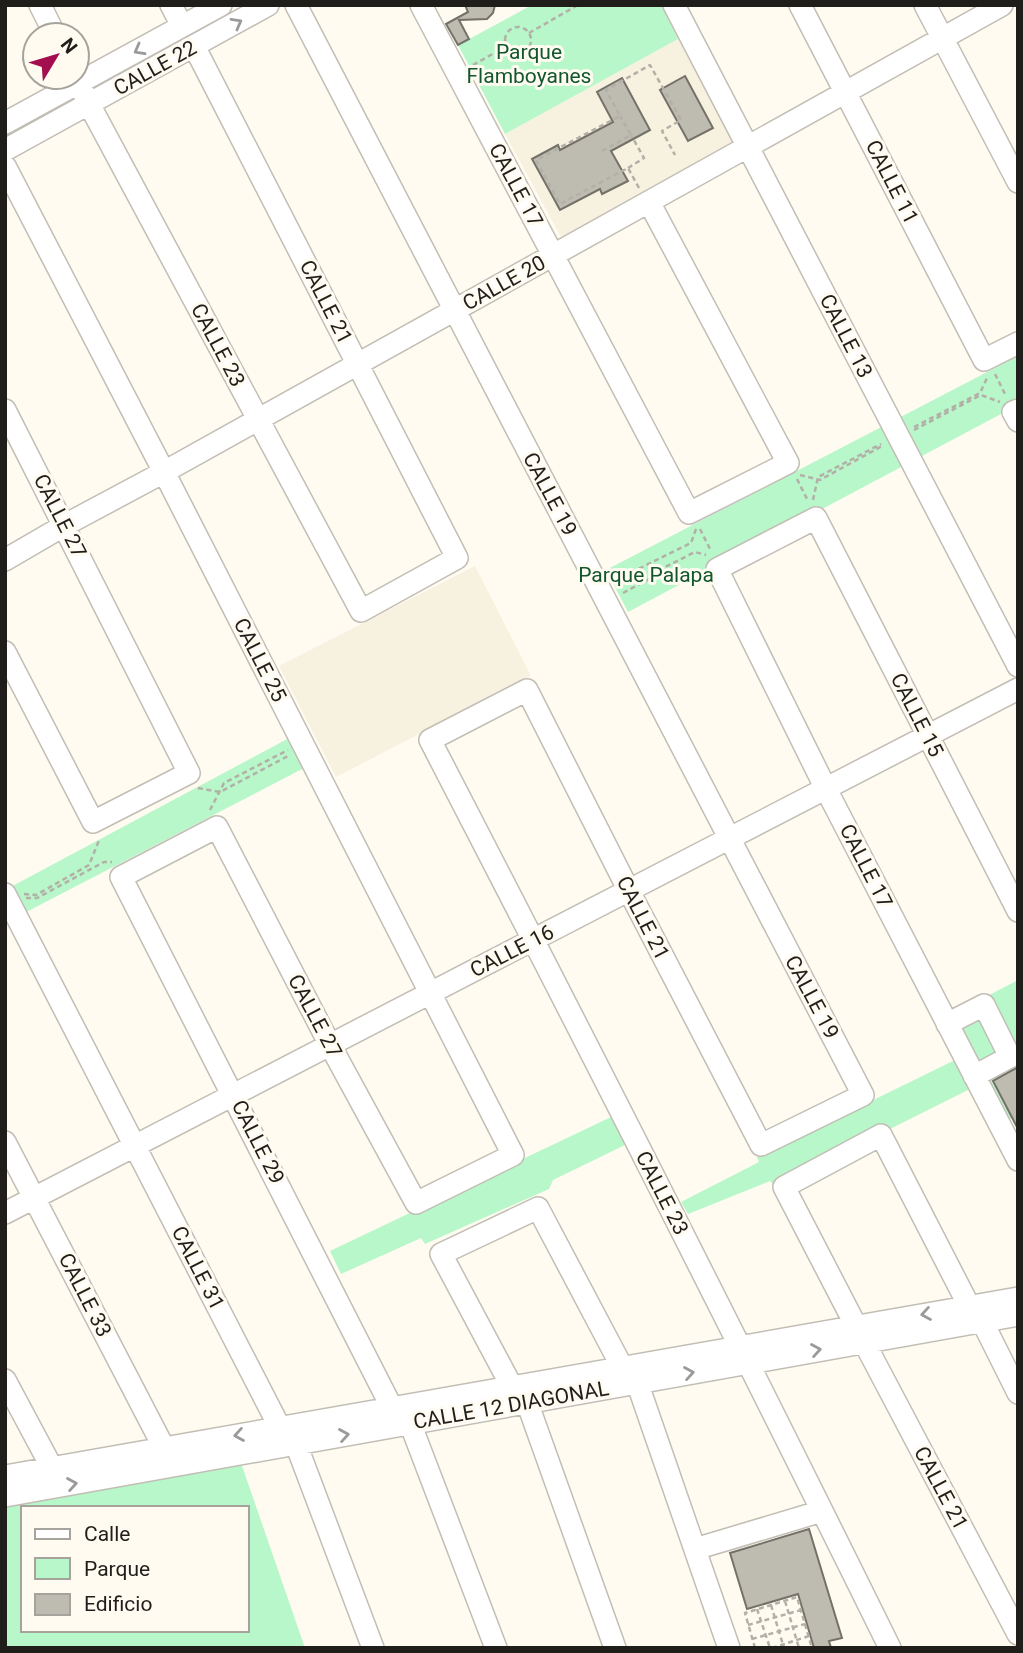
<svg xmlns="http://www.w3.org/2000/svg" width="1023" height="1653" viewBox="0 0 1023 1653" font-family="Roboto,sans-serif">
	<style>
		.built { fill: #f7f1df }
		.green { fill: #b7f7c9; fill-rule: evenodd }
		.building { fill: #bebbb1; stroke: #747168; stroke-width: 2 }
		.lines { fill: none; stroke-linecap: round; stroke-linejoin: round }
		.minor-casing { stroke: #c2beb5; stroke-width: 24 }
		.path { stroke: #b3b0a8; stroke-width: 2.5; stroke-dasharray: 5 3.5; stroke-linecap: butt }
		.minor { stroke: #fff; stroke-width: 21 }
		.oneway { stroke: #9a9a98 }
		.labels { text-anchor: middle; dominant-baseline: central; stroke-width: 6; stroke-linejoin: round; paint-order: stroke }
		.park-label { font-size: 21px; fill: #12562f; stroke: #fffbf1 }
		.street-label { font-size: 21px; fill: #1f1e1a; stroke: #fffbf1 }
	</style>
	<rect width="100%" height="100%" fill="#fffbf1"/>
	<path class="built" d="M678,39L733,142L561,237L505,134Z
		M475,566L531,676L336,777L279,666Z"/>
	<path class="green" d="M532,5H661L678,39L505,134L458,45Z
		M1018,356V405L628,612L606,570Z
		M291,737L306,767L5,923V890Z
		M1018,980V1115L1010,1119L955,1013Z
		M957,1059L972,1088L890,1129L891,1133L773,1184L770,1181L688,1214L681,1202L759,1162L757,1157Z
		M611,1117L625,1145L553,1180L549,1189L425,1244L421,1238L341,1274L330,1251Z
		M241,1463L305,1648H5V1506ZM23,1508H247V1630H23Z"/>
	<path class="building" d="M465,5H495L493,13L487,19L459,20L469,39L458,45L446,24L468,12Z
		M685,76L713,128L688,141L660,90Z
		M622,78L650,130L611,151L628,181L602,194L600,189L560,210L532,159L558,145L560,150L613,122L597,92Z
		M1018,1067V1129L993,1081Z
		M809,1529L842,1638L829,1641L831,1648H814L798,1594L747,1609L730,1553Z"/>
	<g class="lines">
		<defs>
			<path id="minor" d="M40,5L55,35
				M171,5L182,26
				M296,5L863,1095L761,1145L629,891L527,690L430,740C586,1041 740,1344 890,1648
				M421,5L689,513L788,463L649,202
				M674,5L1018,666
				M800,5L984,360L1018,343
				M925,5L1018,182
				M76,77L89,104L361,611L457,558L194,46
				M5,123L221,5
				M5,150L268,5
				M5,166L164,472L513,1155L416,1203L330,1045L217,827L121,877L392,1408
				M5,410L189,773L93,822L5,652
				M1018,410L1013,412L1018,421
				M5,560L65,525L164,472L1002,5
				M5,894L280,1428L296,1444L373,1648
				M1018,911L816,518L717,569L826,789L1018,1160
				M947,1024L984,1005L1010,1057L974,1076
				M5,1142L164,1448
				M5,1213L1018,689
				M982,1321L1018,1393
				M856,1326L784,1187L881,1135L969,1306
				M864,1342L1018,1634
				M5,1380L52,1468
				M637,1382L729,1648
				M512,1387L441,1254L538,1208L622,1367
				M527,1402L615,1648
				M410,1423L496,1648
				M5,1476L1018,1298
				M5,1496L1018,1315
				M695,1549L822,1511"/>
		</defs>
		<use href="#minor" class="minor-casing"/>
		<path class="path" d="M505 40a13 13 0 1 1 26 0a13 13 0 1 1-26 0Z
			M529,33L578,5
			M473,65L507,46
			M602,151L631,135L620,116
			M628,168L644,158L631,135
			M639,188L628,168L560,204L536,160L620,116L606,90L650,65L681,120L662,131L675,155
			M995,374L1006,396
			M914,427L980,393L987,378
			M914,430L981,395L1000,402
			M800,475L820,480L882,446
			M797,479L808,501
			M813,500L818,477L881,444
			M700,529L711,551
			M616,580L691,543L696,529
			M623,593L653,577L657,571L695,552L706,555
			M198,788L220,792L290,755
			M210,810L224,783L288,750
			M24,894L36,895L89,865L100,838
			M26,898H37L104,862H112
			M785,1601L799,1648
			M771,1605L784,1648
			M757,1609L770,1648
			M748,1625L801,1610
			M752,1639L805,1624
			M755,1648L745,1613L797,1597L812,1648
			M772,1648L809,1636"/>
		<use href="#minor" class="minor"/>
	</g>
	<defs><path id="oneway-chevron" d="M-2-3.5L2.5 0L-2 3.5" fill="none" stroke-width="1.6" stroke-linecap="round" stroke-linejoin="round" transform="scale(1.75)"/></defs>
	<g class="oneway">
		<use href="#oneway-chevron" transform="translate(237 23) rotate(-29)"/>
		<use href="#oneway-chevron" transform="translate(139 50) rotate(151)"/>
		<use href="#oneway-chevron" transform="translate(926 1314) rotate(170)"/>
		<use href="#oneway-chevron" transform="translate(816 1350) rotate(-10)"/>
		<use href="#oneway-chevron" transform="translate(689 1373) rotate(-10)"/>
		<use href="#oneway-chevron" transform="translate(239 1435) rotate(170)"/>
		<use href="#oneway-chevron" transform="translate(344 1435) rotate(-10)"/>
		<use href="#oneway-chevron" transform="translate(72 1484) rotate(-10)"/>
	</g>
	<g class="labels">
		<g class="park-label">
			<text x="529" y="52">Parque<tspan x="529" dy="24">Flamboyanes</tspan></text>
			<text x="646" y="575">Parque Palapa</text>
		</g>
		<g class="street-label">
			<text transform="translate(155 68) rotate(-29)">CALLE 22</text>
			<text transform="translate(892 182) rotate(63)">CALLE 11</text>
			<text transform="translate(516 185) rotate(62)">CALLE 17</text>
			<text transform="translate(504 283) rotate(-29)">CALLE 20</text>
			<text transform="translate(326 302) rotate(63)">CALLE 21</text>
			<text transform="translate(846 336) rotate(63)">CALLE 13</text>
			<text transform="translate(218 345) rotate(62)">CALLE 23</text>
			<text transform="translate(550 494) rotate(62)">CALLE 19</text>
			<text transform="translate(60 516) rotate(63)">CALLE 27</text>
			<text transform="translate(260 660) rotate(63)">CALLE 25</text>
			<text transform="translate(917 715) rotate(63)">CALLE 15</text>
			<text transform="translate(866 866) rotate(63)">CALLE 17</text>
			<text transform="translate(643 918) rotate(63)">CALLE 21</text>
			<text transform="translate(512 951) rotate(-27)">CALLE 16</text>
			<text transform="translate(812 997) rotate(62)">CALLE 19</text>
			<text transform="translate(315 1016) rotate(62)">CALLE 27</text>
			<text transform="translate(258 1142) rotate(63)">CALLE 29</text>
			<text transform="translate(662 1193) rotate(63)">CALLE 23</text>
			<text transform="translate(198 1268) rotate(63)">CALLE 31</text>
			<text transform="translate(85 1295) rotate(63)">CALLE 33</text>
			<text transform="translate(511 1405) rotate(-10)">CALLE 12 DIAGONAL</text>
			<text transform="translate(941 1488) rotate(62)">CALLE 21</text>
		</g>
	</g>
	<rect width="1023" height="1653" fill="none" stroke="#1f1e1a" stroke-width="14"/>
	<rect x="21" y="1506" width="228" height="126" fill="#fffbf1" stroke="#a5a39b" stroke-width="2"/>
	<rect x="35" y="1529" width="35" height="10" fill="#ffffff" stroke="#a5a39b" stroke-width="2"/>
	<text x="84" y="1541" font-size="21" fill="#1f1e1a">Calle</text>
	<rect x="35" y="1558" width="35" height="21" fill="#b7f7c9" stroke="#a5a39b" stroke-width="2"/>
	<text x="84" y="1576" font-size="21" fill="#1f1e1a">Parque</text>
	<rect x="35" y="1594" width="35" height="21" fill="#bebbb1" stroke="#a5a39b" stroke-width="2"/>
	<text x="84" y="1611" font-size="21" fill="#1f1e1a">Edificio</text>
	<g transform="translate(56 56) rotate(52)"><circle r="33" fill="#fffbf1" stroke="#a5a39b" stroke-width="2"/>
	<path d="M0-5L12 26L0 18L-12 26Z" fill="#a30e4e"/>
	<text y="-10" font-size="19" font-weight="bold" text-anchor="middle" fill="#1f1e1a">N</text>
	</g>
</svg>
